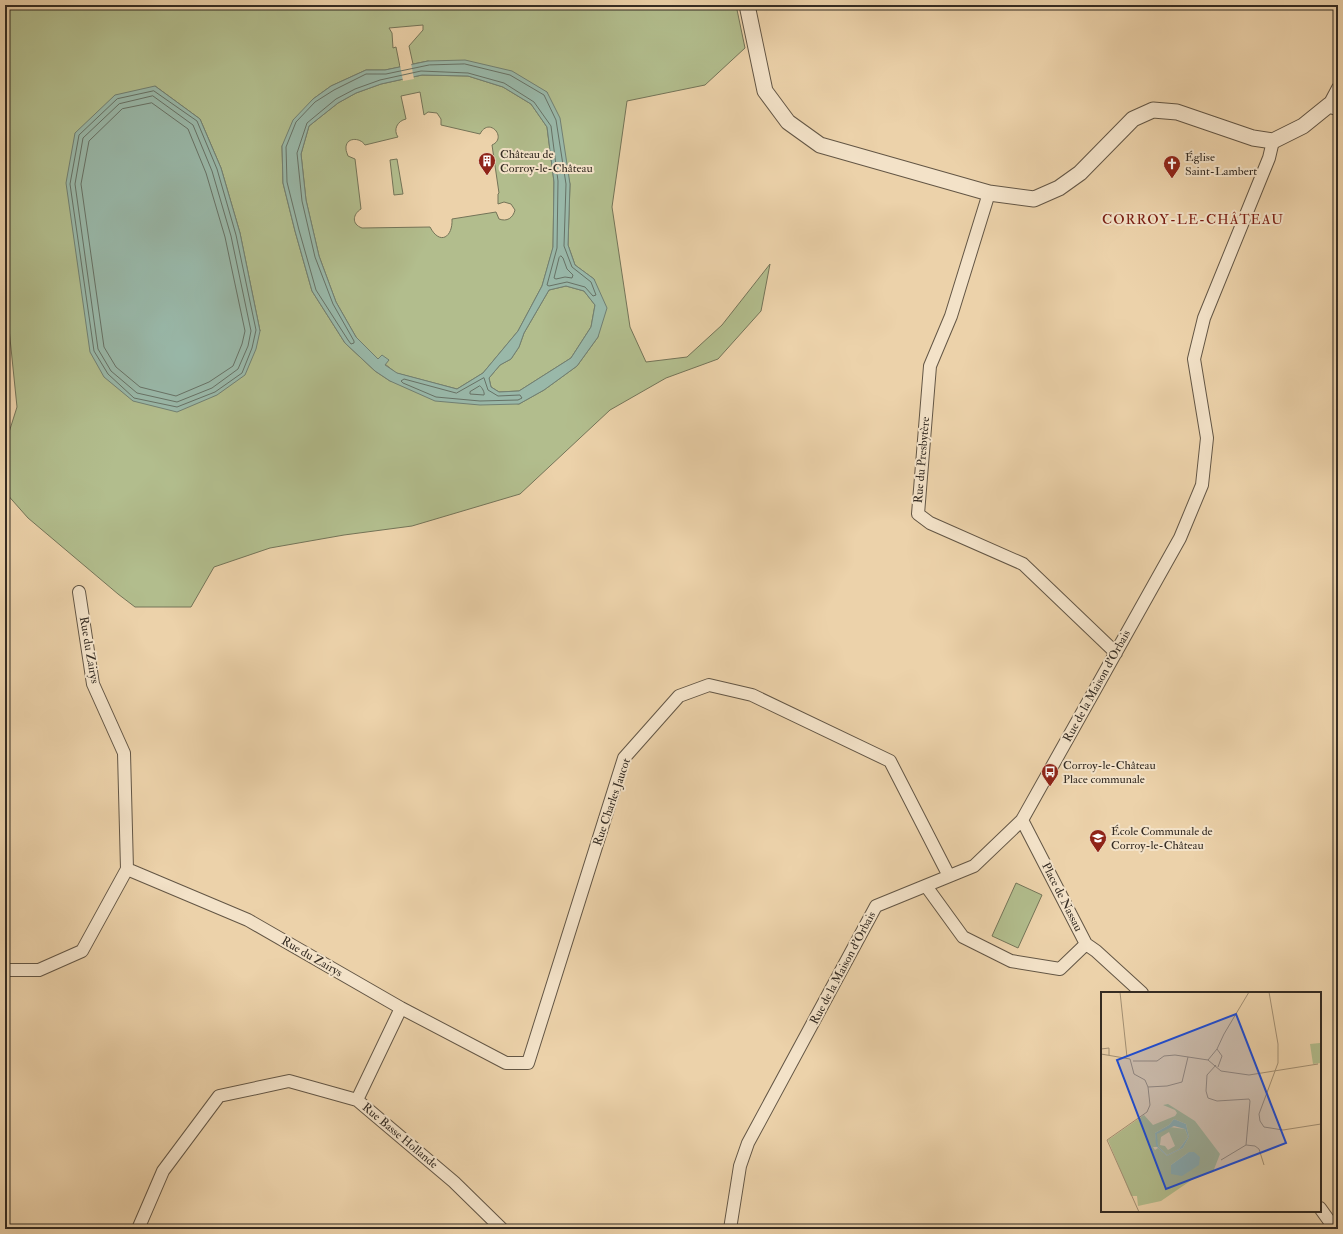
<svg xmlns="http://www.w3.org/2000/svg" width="1343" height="1234" viewBox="0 0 1343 1234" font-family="'IM FELL Double Pica',serif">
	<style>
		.green { fill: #b2bd8d; stroke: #747458; fill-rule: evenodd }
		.water { fill: #99b8a9; stroke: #718073; fill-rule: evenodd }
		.pier { fill: #ecd2aa }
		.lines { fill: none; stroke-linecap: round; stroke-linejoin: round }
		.shore { stroke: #677266; stroke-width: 1 }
		.minor-casing { stroke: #635645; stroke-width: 14 }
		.tertiary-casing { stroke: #635645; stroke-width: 17 }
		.minor { stroke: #f3e2c8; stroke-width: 12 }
		.tertiary { stroke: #f3e2c8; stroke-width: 15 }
		.labels { text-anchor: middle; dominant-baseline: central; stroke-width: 4; stroke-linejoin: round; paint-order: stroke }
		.poi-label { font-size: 12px; fill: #352c23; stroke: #f3e2c8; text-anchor: start }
		.street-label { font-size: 12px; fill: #352c23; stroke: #f3e2c8 }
		.quarter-label { font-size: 14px; letter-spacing: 1px; fill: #7a1f14; stroke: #f3e2c8 }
		.inset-road { fill: none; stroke: #a39074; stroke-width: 1 }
		.view { fill: #1d4ed8; fill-opacity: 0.15; stroke: #1d4ed8; stroke-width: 2 }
		.inset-edge { fill: none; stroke: #352c23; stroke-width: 2 }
	</style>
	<rect width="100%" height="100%" fill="#ecd2aa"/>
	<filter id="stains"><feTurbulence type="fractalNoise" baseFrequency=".005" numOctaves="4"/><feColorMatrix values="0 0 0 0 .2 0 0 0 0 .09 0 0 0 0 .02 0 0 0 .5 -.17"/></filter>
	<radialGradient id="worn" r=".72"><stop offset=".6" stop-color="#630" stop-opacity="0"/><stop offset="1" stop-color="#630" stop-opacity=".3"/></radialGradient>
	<path class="green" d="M5,5H736L745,48L705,85L627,101L612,207L630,327L646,362L687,357L722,325L770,264L761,311L718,359L666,378L610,410L520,494L412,526L344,535L270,548L214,567L191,607H135L118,594L28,518L5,492V445L17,407L7,309L5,299ZM423,25V30L409,46L413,64L428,61L547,92L570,184L568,245L575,265L594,279L598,337L577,366L544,390L519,404L390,381L375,371L345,343L312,291L295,231L283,183L282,146L313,99L331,86L366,70H385L400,67L396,47L393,48L392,33L389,28ZM155,86L200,119L221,168L240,233L260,331Z
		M422,75L468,76L503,87L531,104L547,127L554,182L553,248L542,286L518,331L483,373L457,389L396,373L385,364L389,360L378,359L356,337L336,302L319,256L306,200L301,154L309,126L338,103L356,93L381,84ZM420,92L424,115L428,112L437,113L441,119V125L480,134C489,116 508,138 492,145L499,193L498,194V204L504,202L511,204L515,210C513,218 507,222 499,219L496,212L452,219C453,237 440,246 430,227L362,228C351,224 353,214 361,209L355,159L348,156C347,153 346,151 346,149C345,137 360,137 365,145L398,137C393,130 397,121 406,119L401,96Z
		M397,159L403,194L394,195L390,160Z
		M566,286L584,291L595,305L591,327L571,358L519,391L499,392L491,387L489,378L500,365L511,359L519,347L524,333L549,290Z
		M1016,883L1042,895L1018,948L992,936Z"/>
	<path class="water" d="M465,60L512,71L547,92L560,118L570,184L568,245L575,265L594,279L607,308L598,337L577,366L544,390L519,404L480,405L435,401L390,381L375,371L345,343L312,291L295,231L283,183L282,146L293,120L313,99L331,86L366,70H385L428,61ZM422,75L468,76L503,87L531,104L547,127L554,182L553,247L542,286L518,331L483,373L457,389L397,373L385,365L389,360L382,355L378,359L356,337L336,302L319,256L306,200L301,154L309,126L338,103L356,93L381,84ZM566,286L584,291L595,305L591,327L571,358L519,391L499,392L491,387L489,378L500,365L511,359L519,347L524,333L549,290Z
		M155,86L200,119L221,168L240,233L260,331L256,349L245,375L217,395L177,412L133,401L104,377L90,352L66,183L75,133L115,95Z"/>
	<path class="pier" d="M411,63L414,79L403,81L400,65Z"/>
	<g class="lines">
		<path class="shore" d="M465,64L510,75L544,95L556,120L566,184L564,246L572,267L591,282L596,295L593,296L585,287L567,282L549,286L547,285L557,248L558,181L551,126L534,102L504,83L468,73L421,71L380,80L355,89L336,99L307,123L297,153L302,201L315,257L333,304L354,341V343L351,344L348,340L316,290L299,230L287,182L286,147L296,122L315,102L334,90L366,74H386L429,65Z
			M154,91L197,121L217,169L236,235L256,330L252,348L242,373L215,392L177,407L134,398L108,374L94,351L70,184L79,135L117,99Z
			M153,96L193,125L212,171L231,236L251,331L248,346L238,369L212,388L177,402L137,393L111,371L98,349L75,184L83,138L119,104Z
			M152,103L188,129L206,173L225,237L245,331L242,344L233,366L209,382L176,396L140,387L116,367L104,347L81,184L89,141L122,109Z
			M561,256L563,258L567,269L573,275L572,278L565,277L556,279L554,278L559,258Z
			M484,378L488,390L498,396L520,395L522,398L518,400L480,401L436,397L403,383L401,381L404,379L456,393Z
			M480,386C482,387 485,393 484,395L470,394V392Z"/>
		<defs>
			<path id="minor" d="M1329,105L1338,88
				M989,193L951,316L930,366L918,514L930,523L1023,564L1116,653
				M79,592L93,684L124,753L127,869L248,920L401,1008L506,1063H528L624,758L679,696L709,685L752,695L890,761L949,876
				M1022,820L1086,944L1096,951L1142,993
				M926,886L963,937L1011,961L1060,969L1086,944
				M5,970H39L82,951L127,869
				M357,1100L401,1008
				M1320,1208L1335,1229
				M138,1229L163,1171L219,1096L289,1081L357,1100L454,1182L502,1229
				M730,1229L740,1166L748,1143L876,906L974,866L1022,820L1180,538L1202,485L1207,438L1194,359L1204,318L1269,158L1273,141"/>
			<path id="tertiary" d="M747,5L765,91L788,122L820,145L989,193L1034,199L1059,188L1080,173L1133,119L1153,110L1177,112L1253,138L1273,141L1303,126L1329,105L1338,108"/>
		</defs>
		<use href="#minor" class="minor-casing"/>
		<use href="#tertiary" class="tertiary-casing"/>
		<use href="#minor" class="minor"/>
		<use href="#tertiary" class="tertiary"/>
	</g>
	<defs>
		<symbol id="building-pin" viewBox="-11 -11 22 30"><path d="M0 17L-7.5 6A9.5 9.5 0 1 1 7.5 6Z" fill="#8f2418" stroke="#f3e2c8"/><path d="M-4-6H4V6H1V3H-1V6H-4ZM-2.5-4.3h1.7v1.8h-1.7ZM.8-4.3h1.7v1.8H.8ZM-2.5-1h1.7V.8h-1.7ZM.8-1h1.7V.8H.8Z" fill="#fff"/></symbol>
		<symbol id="church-pin" viewBox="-11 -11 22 30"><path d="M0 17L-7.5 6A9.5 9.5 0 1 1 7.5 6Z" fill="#8f2418" stroke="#f3e2c8"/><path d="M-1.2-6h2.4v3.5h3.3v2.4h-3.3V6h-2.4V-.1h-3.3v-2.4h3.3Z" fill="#fff"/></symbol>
		<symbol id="bus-pin" viewBox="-11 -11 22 30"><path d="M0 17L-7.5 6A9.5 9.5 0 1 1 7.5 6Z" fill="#8f2418" stroke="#f3e2c8"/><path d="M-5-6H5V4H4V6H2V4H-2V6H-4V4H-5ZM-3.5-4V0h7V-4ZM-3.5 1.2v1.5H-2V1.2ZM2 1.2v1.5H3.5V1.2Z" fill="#fff"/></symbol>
		<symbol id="school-pin" viewBox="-11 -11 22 30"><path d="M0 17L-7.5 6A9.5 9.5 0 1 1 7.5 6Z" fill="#8f2418" stroke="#f3e2c8"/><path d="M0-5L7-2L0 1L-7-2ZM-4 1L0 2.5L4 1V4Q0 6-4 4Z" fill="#fff"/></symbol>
	</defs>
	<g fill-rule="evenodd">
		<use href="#building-pin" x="477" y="151" width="20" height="27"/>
		<use href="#church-pin" x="1162" y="154" width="20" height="27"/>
		<use href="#bus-pin" x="1040" y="762" width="20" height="27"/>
		<use href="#school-pin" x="1088" y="828" width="20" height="27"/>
	</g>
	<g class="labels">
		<g class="poi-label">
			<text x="500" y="154">Château de<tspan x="500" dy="14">Corroy-le-Château</tspan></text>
			<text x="1185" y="157">Église<tspan x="1185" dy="14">Saint-Lambert</tspan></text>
			<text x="1063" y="765">Corroy-le-Château<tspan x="1063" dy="14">Place communale</tspan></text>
			<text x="1111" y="831">École Communale de<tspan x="1111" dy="14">Corroy-le-Château</tspan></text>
		</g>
		<g class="street-label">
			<text transform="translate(922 460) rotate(-85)">Rue du Presbytère</text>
			<text transform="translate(89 650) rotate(80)">Rue du Zairys</text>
			<text transform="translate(1097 686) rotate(-61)">Rue de la Maison d'Orbais</text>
			<text transform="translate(612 802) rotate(-71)">Rue Charles Jaucot</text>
			<text transform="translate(1062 897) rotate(63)">Place de Nassau</text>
			<text transform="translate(312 957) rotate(30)">Rue du Zairys</text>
			<text transform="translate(843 968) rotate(-62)">Rue de la Maison d'Orbais</text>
			<text transform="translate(400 1136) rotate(40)">Rue Basse Hollande</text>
		</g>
		<g class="quarter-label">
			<text x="1193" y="219">CORROY-LE-CHÂTEAU</text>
		</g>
	</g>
	<g transform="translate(1101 992)">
		<rect width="220" height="220" fill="#ecd2aa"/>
		<path d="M219,51L220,71L212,72L209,52ZM67,112L94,129L119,162L112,180L95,185L60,209L37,214L36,204H30L7,148L43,123L52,133L74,124L76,121L74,118L62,113ZM73,127L85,132L88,145L82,156L66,164L57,156L54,158L52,155H56L54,141L68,133ZM88,160L70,182V173ZM69,135L84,137L87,145L78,157L66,163L57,154L55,145L57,140ZM68,140L74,154L67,158L64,154L59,153L60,145Z" fill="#b2bd8d" fill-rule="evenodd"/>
		<path d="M73,127L85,132L88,145L82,156L66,164L55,154L54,141L68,133ZM73,134L84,137L87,145L78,157L66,163L57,154L56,142ZM88,160H93L99,165L98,173L81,184L70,182V173Z" fill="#99b8a9" fill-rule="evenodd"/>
		<path class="inset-road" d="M19,0L26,65M168,0L177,52V71L158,122L159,129L163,135L182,138L220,132M0,57L8,56V63M116,57L121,64L117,75M0,62L29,67L33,82L44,88L47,95L49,113L46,120L6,148L38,220M107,68L116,57L123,42L148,0M32,69H56L63,64L74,63L107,68L120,79L148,83L217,72M115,73L106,83L105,99L107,106L116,109L148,107L149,109L145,153L120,168M47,95L66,94L81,90L87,65M145,153L154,154L158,157L163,173"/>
		<path class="view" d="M135,22L185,151L65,197L16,68Z"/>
		<rect width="220" height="220" class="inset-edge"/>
	</g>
	<rect width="1343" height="1234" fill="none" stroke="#ecd2aa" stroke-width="20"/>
	<rect x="6" y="6" width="1331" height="1222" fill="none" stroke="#352c23" stroke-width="2"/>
	<rect x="10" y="10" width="1323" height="1214" fill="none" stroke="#352c23"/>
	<rect width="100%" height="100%" filter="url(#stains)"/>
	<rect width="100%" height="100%" fill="url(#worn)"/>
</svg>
